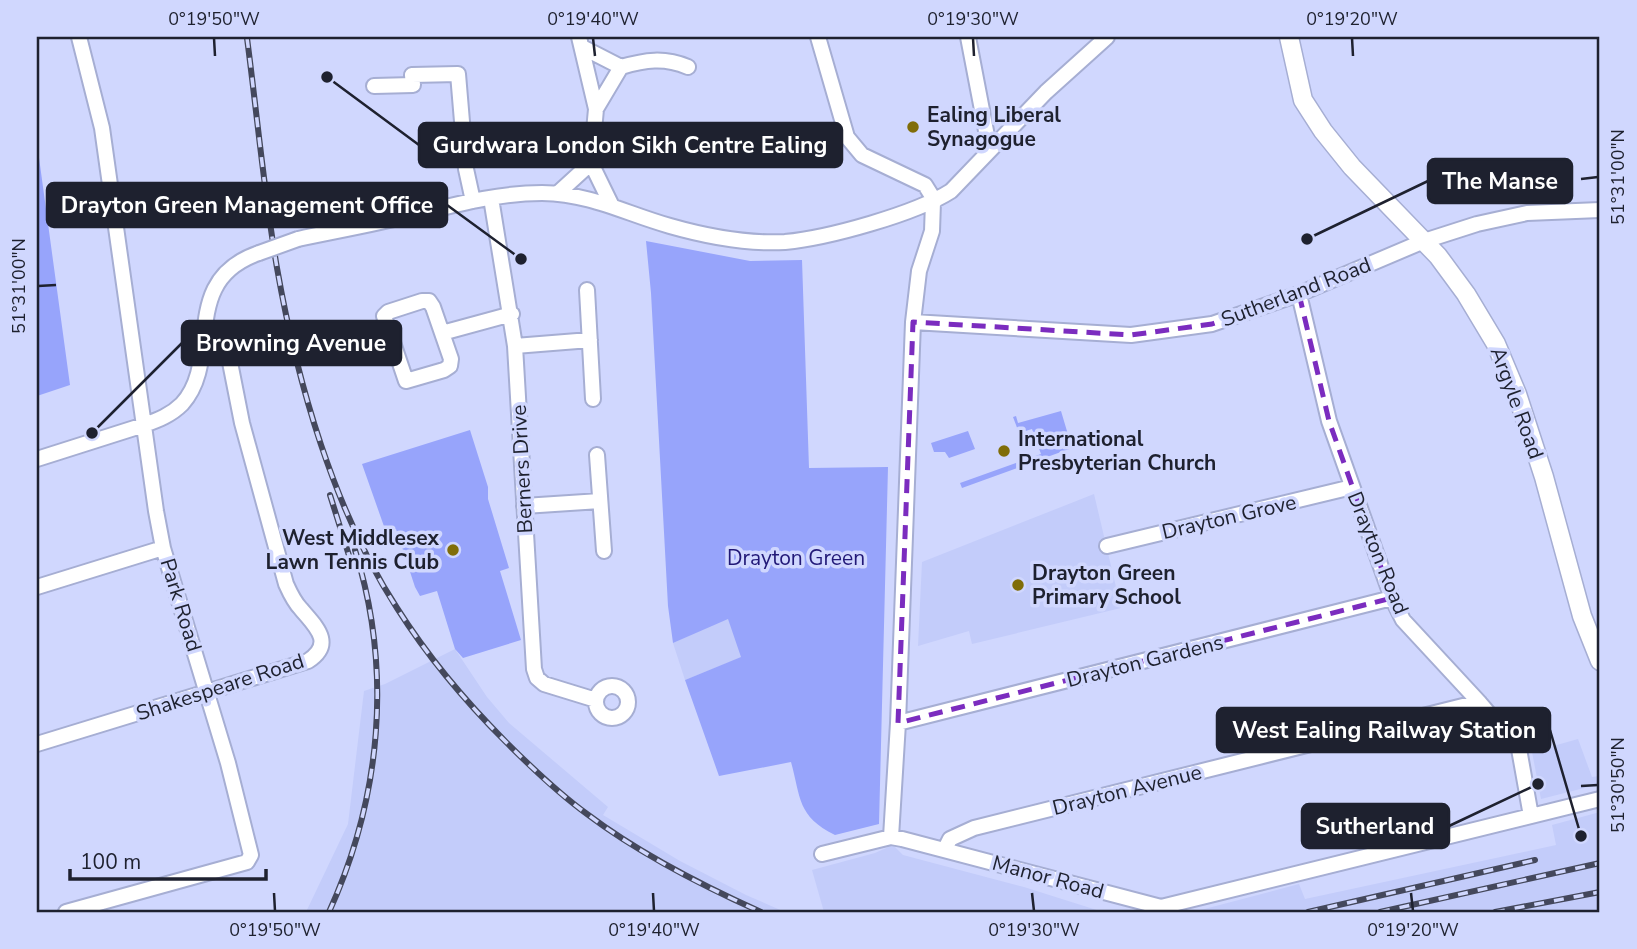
<svg xmlns="http://www.w3.org/2000/svg" width="1637" height="949" viewBox="0 0 1637 949" font-family="'Nunito Sans',sans-serif">
	<style>
		.built { fill: #c3ccfa }
		.green { fill: #97a4fb }
		.lines { fill: none; stroke-linecap: round; stroke-linejoin: round }
		.minor-casing { stroke: #a6aed3; stroke-width: 18 }
		.major-casing { stroke: #a6aed3; stroke-width: 21 }
		.minor { stroke: #fff; stroke-width: 14 }
		.major { stroke: #fff; stroke-width: 18 }
		.rail-casing { stroke: #44485c; stroke-width: 6 }
		.rail { stroke: #d0d7fe; stroke-width: 3.5; stroke-dasharray: 10; stroke-linecap: butt }
		.minor-bridge-casing { stroke: #a6aed3; stroke-width: 18; stroke-linecap: butt }
		.minor-bridge { stroke: #fff; stroke-width: 14 }
		.marked { fill: none; stroke: #7b2cbf; stroke-width: 5; stroke-dasharray: 14 9; stroke-linejoin: round }
		.ticks { fill: none; stroke: #1e212f; stroke-width: 2.5 }
		.poi-dot { fill: #806d09; stroke: #d0d7fe; stroke-width: 2.5 }
		.labels { text-anchor: middle; dominant-baseline: central; stroke-width: 7; stroke-linejoin: round; paint-order: stroke }
		.poi-label { font-size: 21px; font-weight: bold; fill: #1e212f; stroke: #d0d7fe; text-anchor: start }
		.street-label { font-size: 21px; fill: #1e212f; stroke: #d0d7fe }
		.park-label { font-size: 21px; fill: #211877; stroke: #d0d7fe }
		.leader { fill: none; stroke: #1e212f; stroke-width: 2.5 }
		.callout-dot { fill: #1e212f; stroke: #d0d7fe; stroke-width: 2.5 }
		.callout { fill: #1e212f; stroke: #1e212f; stroke-width: 2.5 }
		.callout-label { font-size: 23px; text-anchor: middle; font-weight: bold; fill: #fff }
		.neatline { fill: none; stroke: #1e212f; stroke-width: 2.5 }
		.ticks-label { font-size: 18px; text-anchor: middle; fill: #1e212f }
	</style>
	<rect width="100%" height="100%" fill="#d0d7fe"/>
	<path class="built" d="M1094,494L1121,608L972,644L969,631L918,646L922,562Z
		M728,618L742,657L685,680L673,643Z
		M455,649L487,697L509,723L608,807L603,815L680,861L746,895L785,912H306L348,824L364,691L385,684Z
		M1578,739L1592,777L1600,776V784L1541,799L1532,752Z
		M1600,812V912H1193L1299,884L1305,899L1556,845L1552,825Z
		M893,845L903,855L1024,887L1103,912H824L812,870L875,853Z"/>
	<path class="green" d="M37,143L70,385L37,396Z
		M646,241L750,261L802,260L809,468L888,467L879,824L835,835C797,816 801,798 791,762L719,776L685,680L741,657L728,619L673,643L668,606L651,293Z
		M1061,411L1072,448L962,488L960,483L1041,454L1032,429L1019,433L1013,417L1016,416L1018,423Z
		M470,430L488,487V499L509,568L500,571L521,640L463,658L455,649L437,591L420,596L415,587L396,529L386,532L362,464Z
		M968,431L975,449L949,458L945,452H934L931,443Z"/>
	<g class="lines">
		<defs>
			<path id="minor" d="M818,37L847,137L862,155L925,185L935,201
				M968,37L987,136L993,145
				M582,47L621,67C645,60 664,57 688,67
				M374,86L413,85L412,75L458,74L466,169L473,201
				M596,109L621,67
				M591,163L611,204
				M557,194L591,163L596,109L579,37
				M491,198L515,346L534,669L537,678L544,684L596,700
				M298,239C336,231 374,224 412,215C454,205 498,193 542,193C592,194 624,213 670,226C705,236 748,244 785,242C828,238 915,214 951,191L1046,92L1107,37
				M587,290L593,399
				M1299,294L1329,421L1392,598L1403,620L1479,702L1519,749L1531,816
				M422,301H429L433,307L451,359L450,366L444,370L406,381L384,316L388,312Z
				M913,322L1131,335L1212,324L1299,294L1424,241L1477,224L1527,213L1600,210
				M442,333L512,314
				M515,346L590,340
				M597,455L604,551
				M37,459L144,425C158,420 171,415 182,404C223,359 178,281 259,253
				M524,506L600,501
				M1107,546L1352,487
				M37,587L163,548
				M596 702a16 16 0 1 1 32 0a16 16 0 1 1-32 0Z
				M898,723L1392,598
				M37,744L308,661C336,643 314,625 301,609C294,602 290,593 286,584L242,423L224,332
				M891,837L898,723L913,322L919,271L932,231L933,202
				M945,849L950,839L974,828L1479,702
				M822,854L891,837L902,839L1161,907L1600,799
				M66,912L247,862L251,855L228,763L163,548L156,511L102,128L79,37"/>
			<path id="major" d="M1289,37L1303,100L1323,131L1352,167L1438,256L1466,294L1496,344L1517,394L1544,477L1582,616L1600,661"/>
		</defs>
		<use href="#minor" class="minor-casing"/>
		<use href="#major" class="major-casing"/>
		<use href="#minor" class="minor"/>
		<use href="#major" class="major"/>
		<defs>
			<path id="rail" d="M247,38C257,114 264,192 277,268C297,382 334,511 397,608C428,657 465,701 506,742C531,767 558,793 587,814C640,854 701,885 761,912
				M330,495L352,565
				M329,912C381,798 393,671 355,550
				M1308,912L1535,860
				M1380,912L1600,863
				M1495,912L1600,892"/>
		</defs>
		<use href="#rail" class="rail-casing"/>
		<use href="#rail" class="rail"/>
		<defs>
			<path id="minor-bridge" d="M259,253L298,239"/>
		</defs>
		<use href="#minor-bridge" class="minor-bridge-casing"/>
		<use href="#minor-bridge" class="minor-bridge"/>
	</g>
	<path class="marked" d="M1299,294L1329,421L1392,598L898,723L913,322L1131,335L1212,324Z"/>
	<path class="ticks" d="M214,38L215,56M593,38L595,56M973,38L974,56M1352,38L1353,56M1581,179L1598,177M38,286L56,285M1581,786L1598,785M274,893L275,911M653,893L654,911M1032,893L1034,911M1411,893L1413,911"/>
	<g class="poi-dot">
		<circle cx="913" cy="127" r="7"/>
		<circle cx="1004" cy="451" r="7"/>
		<circle cx="453" cy="550" r="7"/>
		<circle cx="1018" cy="585" r="7"/>
	</g>
	<g class="labels">
		<g class="poi-label">
			<text x="927" y="115">Ealing Liberal<tspan x="927" dy="24">Synagogue</tspan></text>
			<text x="1018" y="439">International<tspan x="1018" dy="24">Presbyterian Church</tspan></text>
			<text x="439" y="538" text-anchor="end">West Middlesex<tspan x="439" dy="24">Lawn Tennis Club</tspan></text>
			<text x="1032" y="573">Drayton Green<tspan x="1032" dy="24">Primary School</tspan></text>
		</g>
		<g class="street-label">
			<text transform="translate(1296 292) rotate(-21)">Sutherland Road</text>
			<text transform="translate(1517 403) rotate(70)">Argyle Road</text>
			<text transform="translate(522 469) rotate(-93)">Berners Drive</text>
			<text transform="translate(1229 517) rotate(-13)">Drayton Grove</text>
			<text transform="translate(1378 553) rotate(68)">Drayton Road</text>
			<text transform="translate(181 605) rotate(73)">Park Road</text>
			<text transform="translate(1145 661) rotate(-14)">Drayton Gardens</text>
			<text transform="translate(220 687) rotate(-18)">Shakespeare Road</text>
			<text transform="translate(1127 790) rotate(-14)">Drayton Avenue</text>
			<text transform="translate(1048 877) rotate(15)">Manor Road</text>
		</g>
		<g class="park-label">
			<text x="796" y="558">Drayton Green</text>
		</g>
	</g>
	<path class="leader" d="M327 77L419 145M1307 239L1428 181M521 259L447 205M92 433L182 343M1581 836L1550 730M1538 784L1449 826"/>
	<g class="callout-dot">
		<circle cx="327" cy="77" r="7"/>
		<circle cx="1307" cy="239" r="7"/>
		<circle cx="521" cy="259" r="7"/>
		<circle cx="92" cy="433" r="7"/>
		<circle cx="1581" cy="836" r="7"/>
		<circle cx="1538" cy="784" r="7"/>
	</g>
	<g class="callout">
		<rect x="419" y="123" width="423" height="44" rx="7"/>
		<rect x="1428" y="159" width="144" height="44" rx="7"/>
		<rect x="47" y="183" width="400" height="44" rx="7"/>
		<rect x="182" y="321" width="219" height="44" rx="7"/>
		<rect x="1217" y="708" width="333" height="44" rx="7"/>
		<rect x="1302" y="804" width="147" height="44" rx="7"/>
	</g>
	<g class="callout-label">
		<text x="630" y="153">Gurdwara London Sikh Centre Ealing</text>
		<text x="1500" y="189">The Manse</text>
		<text x="247" y="213">Drayton Green Management Office</text>
		<text x="291" y="351">Browning Avenue</text>
		<text x="1384" y="738">West Ealing Railway Station</text>
		<text x="1375" y="834">Sutherland</text>
	</g>
	<rect width="1637" height="949" fill="none" stroke="#d0d7fe" stroke-width="77"/>
	<path d="M70 869v10h196v-10" fill="none" stroke="#1e212f" stroke-width="3.5"/>
	<text x="80" y="869" font-size="21" fill="#1e212f" stroke="#d0d7fe" stroke-width="5" paint-order="stroke">100 m</text>
	<rect x="38" y="38" width="1560" height="873" class="neatline"/>
	<g class="ticks-label">
		<text x="214" y="25">0°19'50"W</text>
		<text x="593" y="25">0°19'40"W</text>
		<text x="973" y="25">0°19'30"W</text>
		<text x="1352" y="25">0°19'20"W</text>
		<text transform="translate(1618 177) rotate(-90)" y="6">51°31'00"N</text>
		<text transform="translate(19 286) rotate(-90)" y="6">51°31'00"N</text>
		<text transform="translate(1618 785) rotate(-90)" y="6">51°30'50"N</text>
		<text x="275" y="936">0°19'50"W</text>
		<text x="654" y="936">0°19'40"W</text>
		<text x="1034" y="936">0°19'30"W</text>
		<text x="1413" y="936">0°19'20"W</text>
	</g>
</svg>
